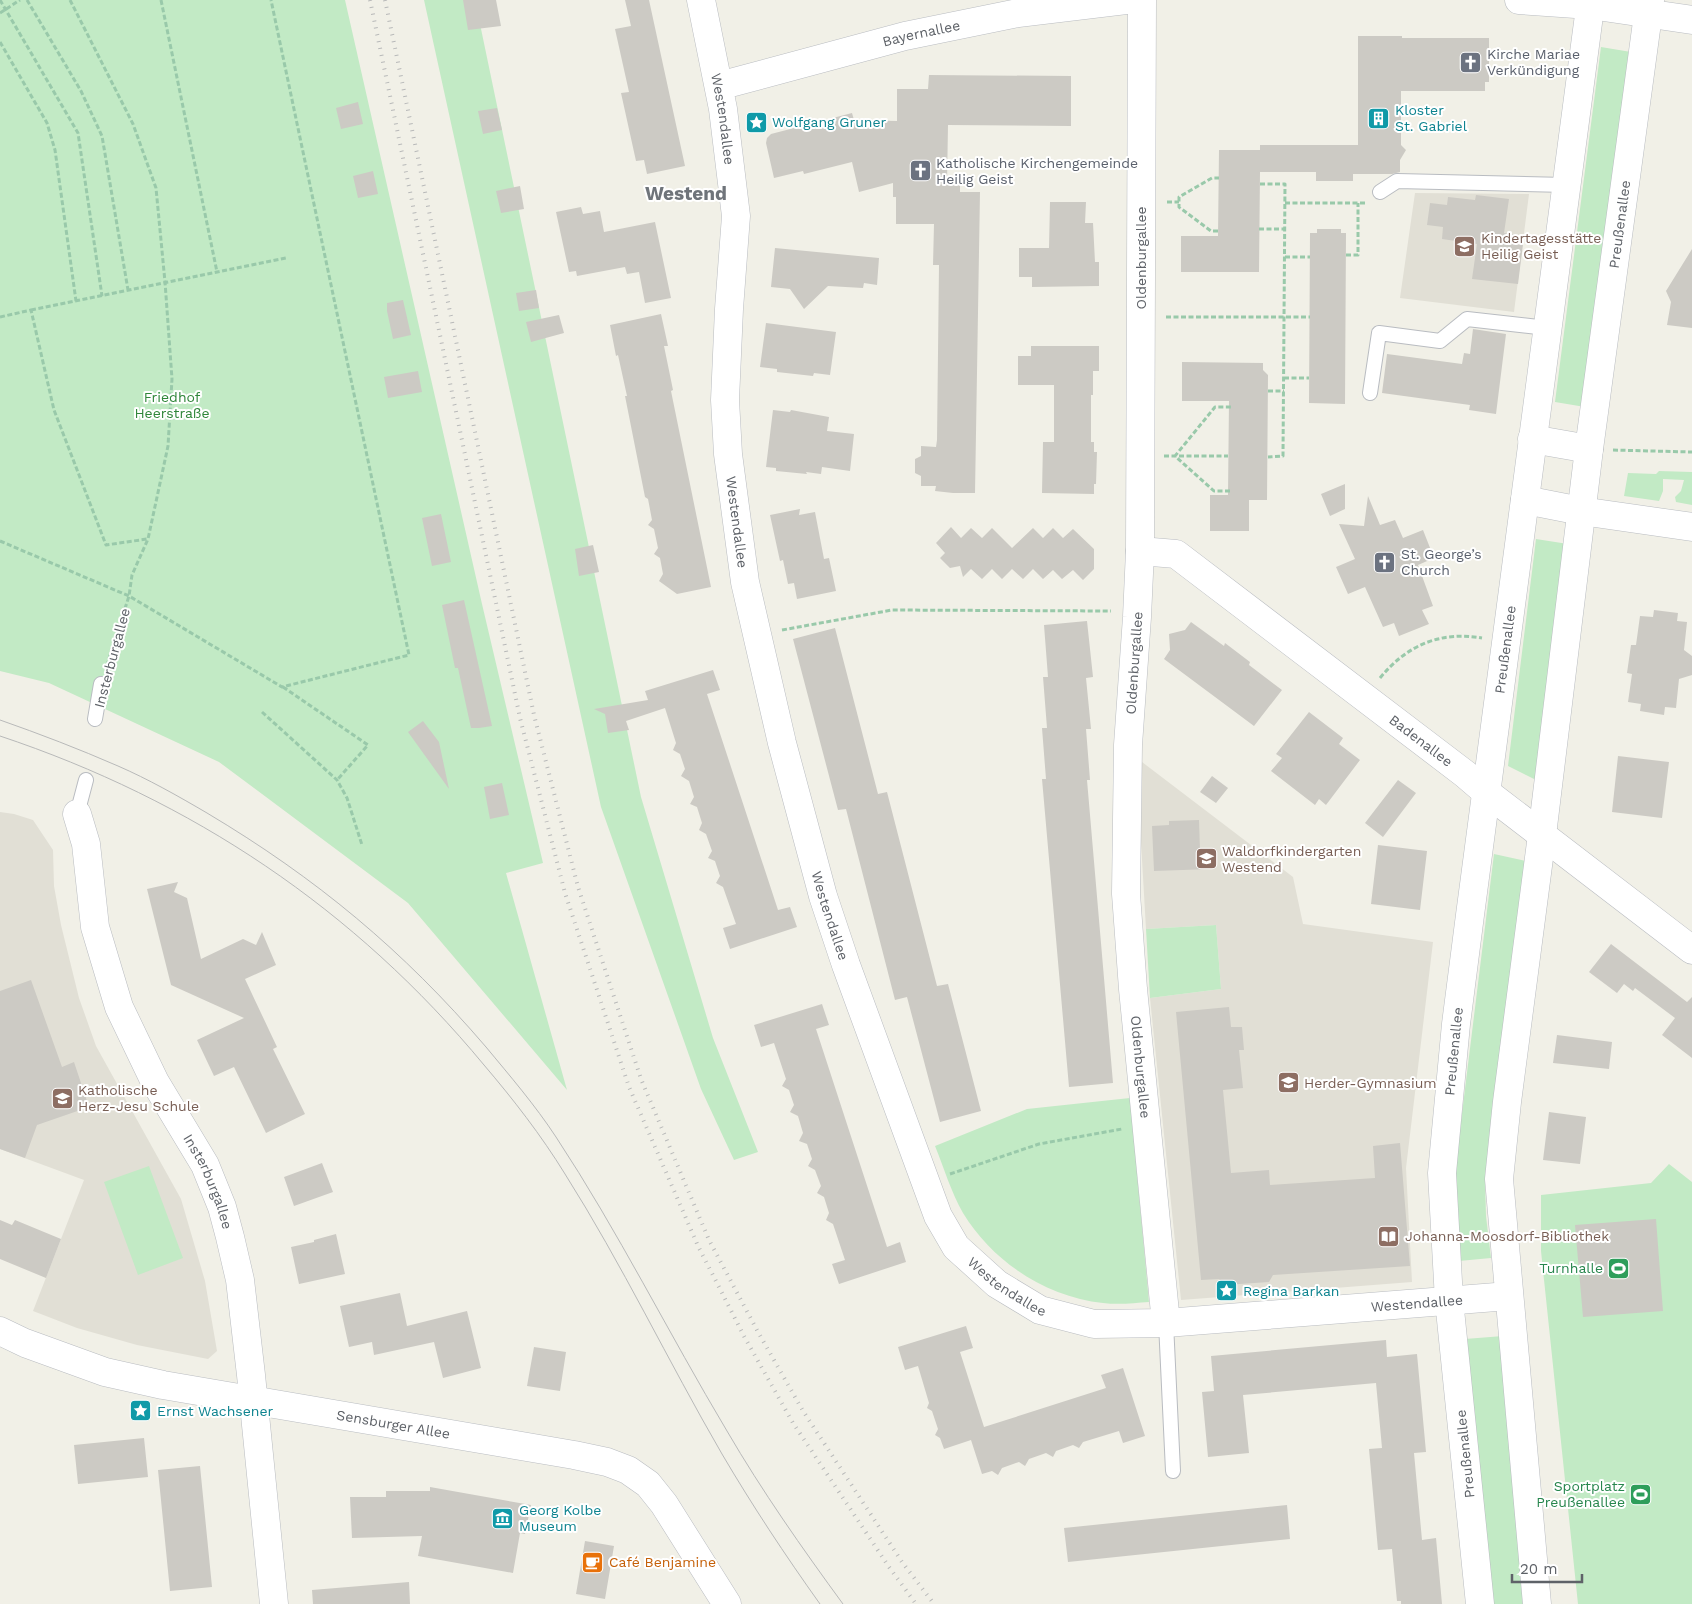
<svg xmlns="http://www.w3.org/2000/svg" width="1692" height="1604" viewBox="0 0 1692 1604" font-family="'Work Sans',sans-serif">
	<style>
		.education { fill: #e1dfd5 }
		.green { fill: #c2eac5 }
		.building { fill: #cccac4 }
		.lines { fill: none; stroke-linecap: round; stroke-linejoin: round }
		.service-casing { stroke: #b9bcc1; stroke-width: 16 }
		.minor-casing { stroke: #b9bcc1; stroke-width: 29 }
		.tertiary-casing { stroke: #b9bcc1; stroke-width: 29 }
		.path { stroke: #99c9aa; stroke-width: 3; stroke-dasharray: 5 2.5; stroke-linecap: butt }
		.service { stroke: #fff; stroke-width: 14 }
		.minor { stroke: #fff; stroke-width: 28 }
		.tertiary { stroke: #fff; stroke-width: 28 }
		.tram { stroke: #b8b9b9; stroke-width: 1 }
		.rail { stroke: #b8b9b9; stroke-width: 4; stroke-dasharray: 1 6; stroke-linecap: butt }
		.labels { text-anchor: middle; dominant-baseline: central; stroke-width: 4; stroke-linejoin: round; paint-order: stroke }
		.street-label { font-size: 14px; fill: #5e6268; stroke: #fff }
		.worship-label { font-size: 14px; fill: #5b616d; stroke: #fff; text-anchor: start }
		.culture-label { font-size: 14px; fill: #0d838f; stroke: #fff; text-anchor: start }
		.education-label { font-size: 14px; fill: #785e54; stroke: #fff; text-anchor: start }
		.park-label { font-size: 14px; fill: #2f8639; stroke: #fff }
		.leisure-label { font-size: 14px; fill: #27864d; stroke: #fff; text-anchor: end }
		.food-label { font-size: 14px; fill: #c56008; stroke: #fff; text-anchor: start }
		.district-label { font-size: 19px; font-weight: bold; fill: #6f747a; stroke: #fff }
	</style>
	<rect width="100%" height="100%" fill="#f1f0e7"/>
	<path class="education" d="M1415,193L1529,194L1514,312L1400,298Z
		M1142,762L1293,877L1303,924L1433,942L1406,1168L1412,1282L1181,1300L1150,998L1221,989L1216,925L1146,929L1141,842Z
		M0,812L14,814L33,820L53,850L54,886L61,925L79,998L96,1046L181,1199L205,1281L217,1351L208,1359L137,1345L77,1328L33,1311L84,1180L0,1149Z"/>
	<path class="green" d="M0,0H345L482,604L543,863L506,873L567,1090L408,903L219,762L49,683L0,671Z
		M424,0H475L641,797L713,1038L758,1152L734,1160L701,1089L601,807Z
		M1601,47L1631,52L1585,407L1555,402Z
		M1659,471L1692,472V505L1676,502L1675,497L1681,491L1684,480L1663,479V491L1659,501L1624,496L1628,473L1656,474Z
		M1536,539L1568,544L1536,780L1508,766Z
		M1494,854L1526,861L1485,1180L1486,1216L1491,1258L1459,1261L1454,1178Z
		M1216,925L1221,989L1150,998L1146,929Z
		M1130,1098L1149,1302C1134,1303 1119,1305 1103,1303C1046,1297 993,1262 963,1213C951,1192 944,1168 935,1146L1027,1109Z
		M1669,1164L1692,1182V1604H1578L1541,1251V1195L1651,1183Z
		M149,1166L183,1258L138,1275L104,1182Z
		M1503,1336L1526,1604H1491L1465,1339Z"/>
	<path class="building" d="M463,0H496L501,26L468,30Z
		M625,0H649L685,166L647,174L644,160L636,161L621,93L629,92L615,29L631,26Z
		M1358,36H1402V38H1489V82H1485V91H1401V145L1406,150L1400,160V172L1392,174H1353V181H1316V172H1260L1259,272H1181V236H1218L1219,150H1260V145H1358Z
		M929,75L1071,76V126L948,125L947,183L960,184V192H980L975,493H953L935,491L936,486H921V476L915,473V459L921,456V446L936,447L937,440L939,265H933L934,224H896V197H893V183L859,192L852,162L804,174L803,171L774,178L766,143L767,138L771,134L852,113L854,120L897,121V89H928Z
		M358,102L363,124L341,129L336,108Z
		M497,108L502,130L483,134L478,111Z
		M373,171L378,194L358,198L353,176Z
		M520,186L524,209L501,213L496,191Z
		M1476,195L1509,199L1504,233L1524,236L1518,284L1472,279L1477,244L1442,239L1443,227L1427,225L1430,203L1447,205L1448,197L1475,200Z
		M1050,202H1086L1085,223H1093L1095,262H1099V286L1032,287V277H1019V248H1049Z
		M581,207L583,214L600,211L604,232L655,222L671,298L645,303L639,272L627,274L625,267L577,276L576,271L569,272L556,212Z
		M1317,229H1341V233H1346L1345,404L1309,403L1310,233H1317Z
		M775,248L879,258L877,285L864,283L863,288L828,286L804,309L790,289L771,287Z
		M1692,249V328L1667,325L1671,302L1666,291Z
		M536,290L539,308L519,311L516,293Z
		M403,300L411,335L393,339L387,311V303Z
		M661,314L668,346H664L673,390L671,391L711,587L677,594L659,581L663,574L660,558L654,554L658,548L654,529L648,525L652,520L648,499L645,497L625,396H627L618,355L616,356L610,325Z
		M559,315L564,333L531,342L526,322Z
		M766,323L836,332L830,375L814,373L813,376L777,372V369L760,367Z
		M1473,329L1506,334L1496,414L1469,410L1470,405L1382,393L1387,354L1462,364L1464,353L1470,354Z
		M1031,346H1099V371H1093V395H1091V442H1094V452H1097L1096,484H1094V494L1042,493L1043,442H1054V385H1018V356H1031Z
		M1182,362L1263,363V370L1268,375L1267,500H1249V531H1210V495H1228L1229,401H1182Z
		M418,371L422,392L388,398L384,377Z
		M773,410L790,412L791,410L829,417L827,431L854,434L850,471L822,467L821,474L806,472L807,474L776,471V468L766,467Z
		M1345,484V509L1330,516L1321,494Z
		M1368,496L1380,525L1395,520L1403,538L1423,530L1434,558L1418,565L1433,606L1422,610L1429,624L1399,636L1394,623L1383,627L1365,587L1348,594L1336,567L1355,559L1339,524L1364,526Z
		M800,509L799,515L815,512L824,559L829,558L836,591L797,599L794,583L788,584L783,560L780,561L770,515Z
		M441,514L451,562L432,566L422,518Z
		M951,527L961,538L971,528L982,538L992,528L1012,548L1033,528L1043,538L1053,528L1063,538L1073,529L1094,549V569L1083,580L1073,570L1062,579L1053,570L1043,579L1033,569L1023,579L1012,569L1002,579L992,569L982,579L971,569L963,577L960,566L950,568L940,558L945,553L936,543Z
		M593,545L599,572L579,576L575,549Z
		M464,600L492,726L479,728H471L458,668H455L442,605Z
		M1654,610L1678,613L1677,621L1687,622L1684,650L1692,656V675L1679,679L1676,708L1665,707L1664,715L1640,711L1641,704L1628,702L1632,674L1627,673L1631,645H1636L1640,616L1653,617Z
		M1087,621L1093,677L1086,678L1091,729H1086L1090,780H1087L1113,1083L1069,1087L1042,779H1046L1042,728H1047L1043,677H1048L1044,625Z
		M1191,622L1224,646L1225,643L1250,662L1249,665L1282,690L1254,726L1164,659L1170,650L1169,634L1185,630Z
		M835,628L878,794L887,792L937,986L948,984L981,1111L940,1122L907,997L895,1000L846,809L838,810L793,639Z
		M713,670L720,690L707,694L778,910L790,907L797,927L730,949L723,928L736,924L723,887L716,883L720,876L715,861L708,858L712,851L706,834L699,830L702,823L697,807L690,804L694,797L689,781L681,776L685,769L680,754L673,750L676,743L665,708L626,721L629,730L608,733L605,714L594,709L648,700L645,691Z
		M1309,712L1343,738L1339,744L1360,760L1326,805L1319,799L1315,805L1271,771L1282,758L1276,754Z
		M423,721L439,742L449,789L408,732Z
		M1618,756L1669,762L1662,818L1612,812Z
		M1212,776L1228,788L1216,803L1200,792Z
		M1398,780L1416,793L1383,837L1365,823Z
		M502,783L509,815L490,819L484,787Z
		M1199,820L1200,850L1210,849L1211,869L1154,871L1152,826L1169,825V821Z
		M1378,845L1427,851L1420,910L1371,904Z
		M178,882L174,892L187,898L201,959L243,939L256,945L262,932L276,965L245,979L277,1047L273,1049L305,1114L266,1133L234,1067L214,1076L197,1040L244,1018L171,985L147,889Z
		M1611,944L1687,1002L1692,997V1058L1662,1035L1675,1018L1635,988L1633,991L1624,984L1617,993L1589,972Z
		M31,980L62,1067L74,1062L89,1107L37,1125L25,1158L0,1149V991Z
		M822,1004L829,1025L816,1029L887,1247L900,1242L906,1262L839,1284L832,1264L845,1260L833,1224L826,1220L829,1213L824,1197L817,1193L821,1186L815,1170L808,1166L812,1159L807,1144L799,1141L803,1133L798,1116L790,1112L794,1105L789,1090L782,1086L786,1079L774,1043L761,1047L754,1025Z
		M1229,1007L1231,1027H1242L1244,1050H1239L1243,1088L1223,1090L1231,1173L1269,1170L1270,1185L1375,1178L1373,1146L1400,1143L1410,1266L1273,1275L1269,1282L1225,1285L1219,1279L1201,1280L1176,1012Z
		M1557,1035L1612,1042L1609,1069L1553,1063Z
		M1549,1112L1586,1117L1580,1164L1543,1160Z
		M322,1163L333,1192L294,1206L284,1177Z
		M1656,1219L1663,1311L1583,1317L1575,1225Z
		M0,1220L12,1225L15,1220L61,1239L46,1278L0,1259Z
		M336,1234L345,1274L299,1284L291,1247L314,1242V1240Z
		M400,1293L407,1326L467,1311L481,1368L443,1378L434,1342L374,1355L372,1342L349,1347L340,1306Z
		M966,1326L973,1348L960,1352L984,1427L1106,1388L1101,1375L1123,1368L1145,1436L1123,1443L1119,1431L1083,1442L1079,1448L1073,1445L1056,1451L1053,1457L1046,1453L1029,1459L1025,1466L1019,1462L1002,1468L998,1475L992,1471L982,1474L971,1440L944,1449L940,1438L935,1435L938,1429L932,1411L927,1408L929,1403L918,1366L905,1370L898,1347Z
		M1386,1340L1387,1357L1417,1354L1426,1452L1414,1453L1422,1540L1436,1538L1442,1604H1401V1601H1397L1392,1549L1378,1550L1369,1449L1382,1448L1376,1383L1243,1395L1249,1453L1208,1457L1202,1392L1214,1391L1211,1356Z
		M534,1347L566,1352L560,1391L527,1386Z
		M144,1438L148,1477L78,1484L74,1445Z
		M200,1466L212,1587L170,1591L158,1470Z
		M430,1487L531,1505L525,1534L520,1533L513,1573L418,1556L422,1536L352,1538L350,1497H386V1491H430Z
		M1287,1505L1290,1539L1068,1562L1064,1528Z
		M585,1541L614,1546L605,1599L576,1594Z
		M409,1582L410,1604H313L312,1590Z"/>
	<g class="lines">
		<defs>
			<path id="service" d="M1380,192L1397,181L1566,185
				M1370,393L1379,333L1440,341L1467,319L1547,328
				M95,719L101,684
				M77,814L86,780
				M1166,1323L1173,1471"/>
			<g id="minor">
				<path id="s1" d="M701,0L723,109L736,216L729,309L725,400L728,454L745,582L782,743L823,896L846,965L938,1216L956,1247L997,1284L1040,1310L1094,1324L1166,1323L1509,1296"/>
				<path id="s2" d="M1142,0L1140,551L1137,617L1128,745L1126,894L1133,989L1166,1323"/>
				<path d="M1519,0L1590,5L1692,20"/>
				<path id="s3" d="M719,86L905,36L1018,13L1126,0"/>
				<path d="M1532,439L1589,449"/>
				<path d="M1525,500L1581,511L1692,527"/>
				<path id="s4" d="M1140,551L1176,554L1465,774L1486,792L1692,950"/>
				<path id="s5" d="M77,814L86,844L95,927L119,1007L155,1082L205,1165L222,1207L230,1237L240,1280L251,1375L274,1604"/>
				<path id="s6" d="M0,1331L25,1343L105,1372L163,1385L574,1455L607,1462L628,1470L648,1484L664,1504L727,1604"/>
			</g>
			<g id="tertiary">
				<path id="s7" d="M1480,1604L1449,1300L1442,1173L1456,1024L1470,915L1591,0"/>
				<path id="s8" d="M1537,1604L1499,1179L1507,1102L1542,835L1589,449L1650,0"/>
			</g>
		</defs>
		<use href="#service" class="service-casing"/>
		<use href="#minor" class="minor-casing"/>
		<use href="#tertiary" class="tertiary-casing"/>
		<path class="path" d="M0,0L78,133L102,296
			M27,0L81,91L102,136L128,290
			M70,0L133,124L156,188L165,282L172,379L168,446L148,539L132,575L129,596L106,668
			M161,0L217,272
			M0,13L20,0
			M0,42L47,123L55,150L76,301
			M1260,184H1285L1283,456L1268,457
			M1167,202H1179
			M1285,203H1365
			M1259,229H1285
			M1218,231H1211L1179,207V197L1212,178H1219
			M1346,255H1358V203
			M1285,257H1310
			M31,310L286,258
			M0,317L31,310L54,410L106,545L147,539
			M1166,317H1310
			M1284,378H1309
			M1268,391H1284
			M1613,450L1692,452
			M1164,456H1228
			M1230,491H1214L1175,456L1215,407H1231
			M0,541L129,596L282,687L409,655L271,0
			M782,630L892,610L1111,611
			M1380,678C1407,645 1440,631 1482,638
			M283,687L368,745L337,780
			M262,712L337,780L347,798L362,845
			M950,1174L1039,1144L1122,1129"/>
		<use href="#service" class="service"/>
		<use href="#minor" class="minor"/>
		<use href="#tertiary" class="tertiary"/>
		<path class="tram" d="M0,720C40,734 79,749 118,766C148,779 178,796 207,813C316,878 403,950 486,1047C510,1076 535,1105 556,1137C618,1231 669,1334 727,1431C762,1491 802,1548 843,1604
			M0,736C192,800 355,909 484,1065C513,1099 541,1135 565,1174C622,1264 668,1361 722,1454C752,1505 785,1555 820,1604"/>
		<path class="rail" d="M370,0L520,718L565,893L629,1087L698,1246L745,1338L793,1423L889,1567L916,1604
			M385,0L534,715L578,887L641,1079L709,1240L758,1332L803,1411L902,1562L934,1604"/>
	</g>
	<defs>
		<symbol id="church-square" viewBox="-11 -11 22 22"><rect x="-9" y="-9" width="18" height="18" rx="4" fill="#6b7280" stroke="#fff"/><path d="M-1.2-6h2.4v3.5h3.3v2.4h-3.3V6h-2.4V-.1h-3.3v-2.4h3.3Z" fill="#fff"/></symbol>
		<symbol id="building-square" viewBox="-11 -11 22 22"><rect x="-9" y="-9" width="18" height="18" rx="4" fill="#0f9aa8" stroke="#fff"/><path d="M-4-6H4V6H1V3H-1V6H-4ZM-2.5-4.3h1.7v1.8h-1.7ZM.8-4.3h1.7v1.8H.8ZM-2.5-1h1.7V.8h-1.7ZM.8-1h1.7V.8H.8Z" fill="#fff"/></symbol>
		<symbol id="sight-square" viewBox="-11 -11 22 22"><rect x="-9" y="-9" width="18" height="18" rx="4" fill="#0f9aa8" stroke="#fff"/><path d="M0-6L1.8-2.2L6-1.7L2.9 1.2L3.7 5.4L0 3.3L-3.7 5.4L-2.9 1.2L-6-1.7L-1.8-2.2Z" fill="#fff"/></symbol>
		<symbol id="school-square" viewBox="-11 -11 22 22"><rect x="-9" y="-9" width="18" height="18" rx="4" fill="#8d6e63" stroke="#fff"/><path d="M0-5L7-2L0 1L-7-2ZM-4 1L0 2.5L4 1V4Q0 6-4 4Z" fill="#fff"/></symbol>
		<symbol id="library-square" viewBox="-11 -11 22 22"><rect x="-9" y="-9" width="18" height="18" rx="4" fill="#8d6e63" stroke="#fff"/><path d="M-6-4Q-3-5.5-.7-3.5V5Q-3 3-6 4ZM6-4Q3-5.5 .7-3.5V5Q3 3 6 4Z" fill="#fff"/></symbol>
		<symbol id="stadium-square" viewBox="-11 -11 22 22"><rect x="-9" y="-9" width="18" height="18" rx="4" fill="#2e9e5b" stroke="#fff"/><path d="M0-5a6.5 5 0 1 0 0 10a6.5 5 0 1 0 0-10ZM-3.5-1.8h7v3.6h-7Z" fill="#fff"/></symbol>
		<symbol id="museum-square" viewBox="-11 -11 22 22"><rect x="-9" y="-9" width="18" height="18" rx="4" fill="#0f9aa8" stroke="#fff"/><path d="M0-6L6-3V-2H-6V-3ZM-5-1h2V3h-2ZM-1-1h2V3h-2ZM3-1h2V3H3ZM-6 4H6V6H-6Z" fill="#fff"/></symbol>
		<symbol id="cafe-square" viewBox="-11 -11 22 22"><rect x="-9" y="-9" width="18" height="18" rx="4" fill="#e8710a" stroke="#fff"/><path d="M-5.5-4.5H6V0H3Q3 3.5 0 3.5H-2.5Q-5.5 3.5-5.5 0ZM3-3.2v2h1.7v-2ZM-6 4.5H4V6H-6Z" fill="#fff"/></symbol>
	</defs>
	<g fill-rule="evenodd">
		<use href="#church-square" x="1458" y="50" width="25" height="25"/>
		<use href="#building-square" x="1366" y="106" width="25" height="25"/>
		<use href="#sight-square" x="744" y="110" width="25" height="25"/>
		<use href="#church-square" x="908" y="158" width="25" height="25"/>
		<use href="#school-square" x="1452" y="234" width="25" height="25"/>
		<use href="#church-square" x="1372" y="550" width="25" height="25"/>
		<use href="#school-square" x="1194" y="846" width="25" height="25"/>
		<use href="#school-square" x="1276" y="1070" width="25" height="25"/>
		<use href="#school-square" x="50" y="1086" width="25" height="25"/>
		<use href="#library-square" x="1376" y="1224" width="25" height="25"/>
		<use href="#stadium-square" x="1606" y="1256" width="25" height="25"/>
		<use href="#sight-square" x="1214" y="1278" width="25" height="25"/>
		<use href="#sight-square" x="128" y="1398" width="25" height="25"/>
		<use href="#stadium-square" x="1628" y="1482" width="25" height="25"/>
		<use href="#museum-square" x="490" y="1506" width="25" height="25"/>
		<use href="#cafe-square" x="580" y="1550" width="25" height="25"/>
	</g>
	<g class="labels">
		<g class="street-label">
			<text stroke="none"><textPath href="#s3" startOffset="209">Bayernallee</textPath></text>
			<text stroke="none"><textPath href="#s1" startOffset="121">Westendallee</textPath></text>
			<text stroke="none"><textPath href="#s8" startOffset="1389">Preußenallee</textPath></text>
			<text transform="translate(1141 258) rotate(-90)">Oldenburgallee</text>
			<text stroke="none"><textPath href="#s1" startOffset="526">Westendallee</textPath></text>
			<text stroke="none"><textPath href="#s7" startOffset="960">Preußenallee</textPath></text>
			<text transform="translate(112 658) rotate(-75)">Insterburgallee</text>
			<text transform="translate(1134 663) rotate(-86)">Oldenburgallee</text>
			<text stroke="none"><textPath href="#s4" startOffset="344">Badenallee</textPath></text>
			<text stroke="none"><textPath href="#s1" startOffset="931">Westendallee</textPath></text>
			<text stroke="none"><textPath href="#s7" startOffset="555">Preußenallee</textPath></text>
			<text stroke="none"><textPath href="#s2" startOffset="1068">Oldenburgallee</textPath></text>
			<text stroke="none"><textPath href="#s5" startOffset="395">Insterburgallee</textPath></text>
			<text stroke="none"><textPath href="#s1" startOffset="1351">Westendallee</textPath></text>
			<text stroke="none"><textPath href="#s1" startOffset="1771">Westendallee</textPath></text>
			<text stroke="none"><textPath href="#s6" startOffset="406">Sensburger Allee</textPath></text>
			<text transform="translate(1465 1454) rotate(-96)">Preußenallee</text>
		</g>
		<g class="worship-label">
			<text x="1487" y="54">Kirche Mariae<tspan x="1487" dy="16">Verkündigung</tspan></text>
			<text x="936" y="163">Katholische Kirchengemeinde<tspan x="936" dy="16">Heilig Geist</tspan></text>
			<text x="1401" y="554">St. George’s<tspan x="1401" dy="16">Church</tspan></text>
		</g>
		<g class="culture-label">
			<text x="1395" y="110">Kloster<tspan x="1395" dy="16">St. Gabriel</tspan></text>
			<text x="772" y="122">Wolfgang Gruner</text>
			<text x="1243" y="1291">Regina Barkan</text>
			<text x="157" y="1411">Ernst Wachsener</text>
			<text x="519" y="1510">Georg Kolbe<tspan x="519" dy="16">Museum</tspan></text>
		</g>
		<g class="education-label">
			<text x="1481" y="238">Kindertagesstätte<tspan x="1481" dy="16">Heilig Geist</tspan></text>
			<text x="1222" y="851">Waldorfkindergarten<tspan x="1222" dy="16">Westend</tspan></text>
			<text x="1304" y="1083">Herder-Gymnasium</text>
			<text x="78" y="1090">Katholische<tspan x="78" dy="16">Herz-Jesu Schule</tspan></text>
			<text x="1405" y="1236">Johanna-Moosdorf-Bibliothek</text>
		</g>
		<g class="park-label">
			<text x="172" y="397">Friedhof<tspan x="172" dy="16">Heerstraße</tspan></text>
		</g>
		<g class="leisure-label">
			<text x="1603" y="1268">Turnhalle</text>
			<text x="1625" y="1486">Sportplatz<tspan x="1625" dy="16">Preußenallee</tspan></text>
		</g>
		<g class="food-label">
			<text x="609" y="1562">Café Benjamine</text>
		</g>
		<g class="district-label">
			<text x="686" y="193">Westend</text>
		</g>
	</g>
	<path d="M1512 1574v8h70v-8" fill="none" stroke="#5e6268" stroke-width="2.5"/>
	<text x="1520" y="1574" font-size="15" fill="#5e6268" stroke="#ffffff" stroke-width="4" paint-order="stroke">20 m</text>
</svg>
